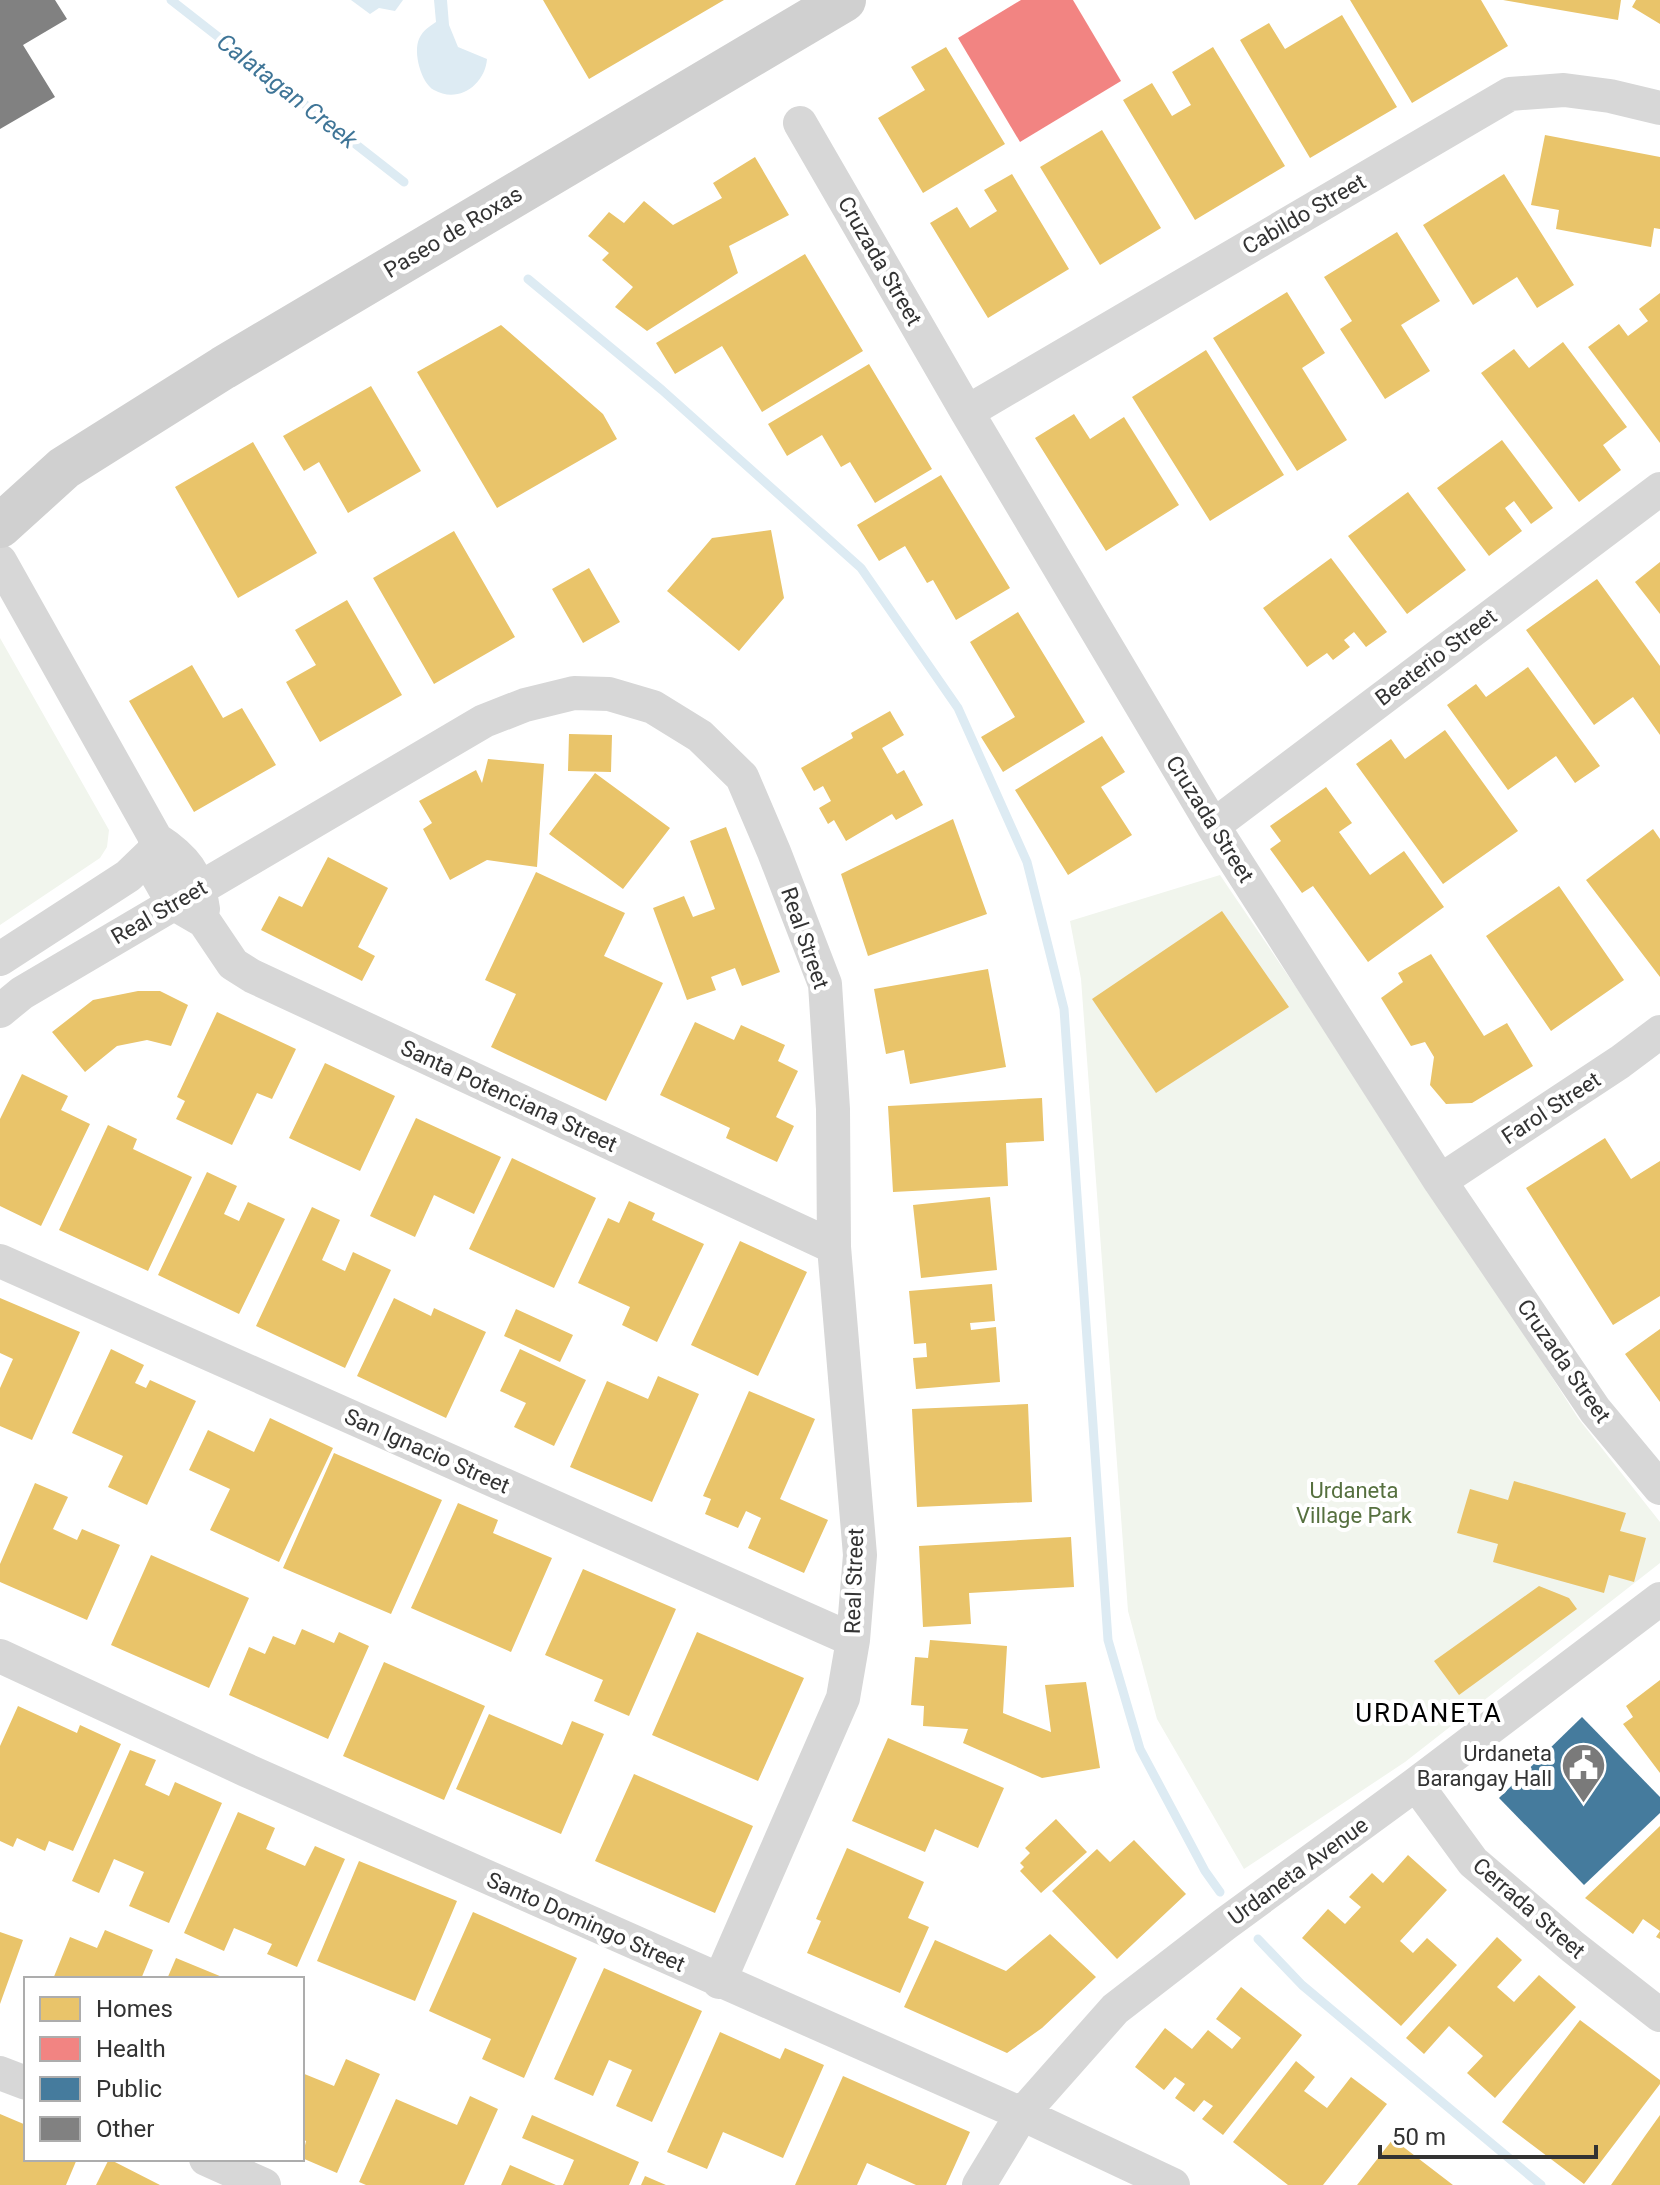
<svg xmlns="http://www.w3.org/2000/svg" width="1660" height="2185" viewBox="0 0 1660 2185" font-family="Roboto,sans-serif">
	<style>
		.green { fill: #f1f5ed }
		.water { fill: #ddebf3 }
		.homes { fill: #e9c46a }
		.health { fill: #f28482 }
		.public { fill: #457b9d }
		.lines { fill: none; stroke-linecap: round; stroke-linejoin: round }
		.stream { stroke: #ddebf3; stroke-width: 9 }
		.building { fill: #818181 }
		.street { stroke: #d7d7d7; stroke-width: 34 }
		.secondary { stroke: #d0d0d0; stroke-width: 44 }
		.labels { text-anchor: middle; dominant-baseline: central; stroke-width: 8; stroke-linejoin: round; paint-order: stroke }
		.street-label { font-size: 22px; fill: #333; stroke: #fff }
		.park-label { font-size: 22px; fill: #56703f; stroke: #fff }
		.poi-label { font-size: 22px; fill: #333; stroke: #fff; text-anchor: end }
		.water-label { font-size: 24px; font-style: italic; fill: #3f7597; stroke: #fff }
		.quarter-label { font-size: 26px; letter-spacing: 2px; fill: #000; stroke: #fff }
	</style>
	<rect width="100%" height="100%" fill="#fff"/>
	<path class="green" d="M0,638L109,830L107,847L100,858L0,925Z
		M1220,875L1425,1178L1578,1418L1660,1522V1563L1405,1762L1244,1869L1157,1719L1128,1611L1081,979L1070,921Z"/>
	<path class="water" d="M351,0H403L395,11L379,8L370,14Z
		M434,0H447L449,25L458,47L487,59C485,85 458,104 434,90C421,83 413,52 419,39C423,30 429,27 436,22Z"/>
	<path class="homes" d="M543,0H724L589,79Z
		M1350,0H1481L1508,46L1412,103Z
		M1503,0H1621L1618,20Z
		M1636,0H1660V24L1632,7Z
		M1342,15L1397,107L1310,158L1240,40L1269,23L1285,49Z
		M946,47L1005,144L923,193L878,118L925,90L911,67Z
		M1213,47L1285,166L1195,220L1123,100L1152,83L1172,116L1191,105L1172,72Z
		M1102,130L1161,228L1100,265L1040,167Z
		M1545,135L1660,157V229L1654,228L1651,247L1556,229L1559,210L1531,205Z
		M755,157L789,215L729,246L738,273L647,331L615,307L633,287L602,260L609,253L588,236L609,212L624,223L644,201L673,225L722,198L713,183Z
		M1012,174L1069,269L988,318L930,223L957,207L970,228L997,211L984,190Z
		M1504,174L1574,285L1537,308L1517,277L1473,305L1423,225Z
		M1397,232L1440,301L1401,325L1430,371L1385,399L1340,329L1352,321L1324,277Z
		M805,254L863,351L762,412L722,346L675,374L656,343Z
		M1287,292L1325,353L1302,368L1347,440L1297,471L1213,338Z
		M1660,293V443L1588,347L1619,324L1628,336L1648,321L1639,309Z
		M501,325L603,414L617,439L497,508L417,372Z
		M1563,342L1627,427L1603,445L1621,470L1579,502L1481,373L1514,349L1529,368Z
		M1206,350L1284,475L1210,521L1132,397Z
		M869,364L932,469L875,503L850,462L841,467L822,435L787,456L768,424Z
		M371,386L421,471L348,513L319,462L304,471L283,436Z
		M1074,414L1090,439L1124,417L1179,505L1106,551L1035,438Z
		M1502,440L1553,508L1531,524L1514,501L1505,508L1522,531L1489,556L1437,488Z
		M253,442L317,553L238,598L175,487Z
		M941,475L1010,588L956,620L933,580L927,583L905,546L879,561L857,525Z
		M1408,492L1466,570L1407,614L1348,536Z
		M771,530L784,598L739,651L667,591L712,538Z
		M454,531L515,637L434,684L373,578Z
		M1331,558L1387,632L1366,647L1354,632L1344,640L1350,647L1333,660L1327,653L1307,667L1263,608Z
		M1660,562V614L1635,582Z
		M589,568L620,622L583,643L552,589Z
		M1597,579L1660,666V735L1633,697L1594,725L1526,630Z
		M347,600L402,695L320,742L286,682L316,665L295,630Z
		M1018,612L1085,722L1003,772L981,737L1015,717L970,642Z
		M192,665L223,718L242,708L276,765L194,812L129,701Z
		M1528,667L1600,766L1575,783L1556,756L1508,790L1447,705L1476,684L1486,697Z
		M890,711L904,735L882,748L897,774L904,770L923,805L896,820L892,814L846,841L834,820L828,824L819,808L831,801L823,786L814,791L801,768L853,738L851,733Z
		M1445,730L1518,831L1443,884L1356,764L1391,739L1405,759Z
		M569,734L612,735L611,772L568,771Z
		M1102,736L1125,772L1101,787L1132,835L1068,875L1015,790Z
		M488,759L544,764L537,867L487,860L450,880L423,829L432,823L419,801L476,770L482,783Z
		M595,773L670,828L623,889L549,834Z
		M1326,787L1352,823L1339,832L1370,875L1404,851L1444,907L1368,962L1313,886L1302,893L1270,849L1281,841L1270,826Z
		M953,819L987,914L868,956L841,874Z
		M726,827L780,972L742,986L735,968L711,977L716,990L687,1000L653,908L684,896L693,917L715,909L690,841Z
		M1653,829L1660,839V977L1586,880Z
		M328,857L388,888L358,947L375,956L362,981L261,930L279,896L302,907Z
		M536,872L625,913L604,956L663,983L606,1101L491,1047L516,994L485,980Z
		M1559,886L1624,980L1551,1031L1486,936Z
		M1222,911L1289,1007L1156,1093L1092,999Z
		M1431,954L1484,1036L1507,1023L1533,1066L1472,1103L1446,1104L1430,1085L1434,1057L1425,1042L1411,1046L1381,998L1403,982L1398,973Z
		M988,969L1006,1067L910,1084L904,1050L886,1054L874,989Z
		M138,991H160L188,1005L171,1046L147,1040L117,1046L85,1072L52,1032L93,1000Z
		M217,1012L296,1049L272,1099L257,1093L232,1145L176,1119L185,1101L177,1097Z
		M695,1022L734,1040L741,1025L785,1045L778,1061L798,1071L776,1117L794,1126L777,1162L726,1138L730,1128L660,1095Z
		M325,1063L395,1096L360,1171L289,1138Z
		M22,1074L68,1096L61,1110L90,1124L41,1226L0,1206V1119Z
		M1042,1098L1044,1141L1006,1143L1008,1186L893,1192L888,1106Z
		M416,1118L501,1157L474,1214L434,1195L415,1237L370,1216Z
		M108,1125L137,1139L133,1149L192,1177L148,1271L59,1230Z
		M1605,1138L1631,1179L1660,1161V1296L1613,1325L1526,1188Z
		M512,1158L596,1198L554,1288L469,1249Z
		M207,1172L237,1186L224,1214L239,1221L248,1202L285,1219L239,1314L158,1275Z
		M990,1197L997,1270L921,1278L913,1205Z
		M629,1201L655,1213L652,1220L704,1244L657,1342L622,1325L630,1307L578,1283L608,1218L619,1223Z
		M312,1207L340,1220L322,1260L345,1271L353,1252L391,1270L345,1368L256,1326Z
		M740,1241L807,1272L758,1376L691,1345Z
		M992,1284L995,1321L970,1323L971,1330L996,1327L1000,1382L916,1389L913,1358L927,1357L926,1343L914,1344L909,1291Z
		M0,1298L80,1332L32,1440L0,1426V1388L13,1359L0,1353Z
		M394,1298L431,1316L434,1308L486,1332L446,1418L357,1376Z
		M516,1309L573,1335L560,1362L504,1336Z
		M1660,1329V1402L1625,1354Z
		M111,1349L144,1365L135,1383L146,1388L150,1380L196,1401L147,1505L108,1487L123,1456L72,1433Z
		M520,1349L586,1380L554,1446L514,1427L526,1403L500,1391Z
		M658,1376L699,1394L652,1502L570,1467L607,1381L648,1399Z
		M749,1391L815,1419L780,1499L828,1520L804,1573L748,1548L761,1518L746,1511L738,1528L705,1514L711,1499L703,1496Z
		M1028,1404L1032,1502L917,1507L912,1409Z
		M270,1418L333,1448L279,1562L210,1530L230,1489L189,1470L208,1430L254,1452Z
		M334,1453L442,1500L391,1614L283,1568Z
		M1514,1481L1626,1513L1620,1531L1646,1538L1634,1582L1609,1575L1604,1593L1493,1562L1498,1544L1457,1533L1470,1489L1508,1500Z
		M35,1483L68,1497L53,1529L77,1540L82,1529L120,1545L87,1620L0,1582V1564Z
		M458,1503L498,1520L493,1533L552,1558L511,1652L411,1608Z
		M1071,1537L1074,1587L969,1593L971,1624L923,1627L919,1546Z
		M151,1555L249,1598L209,1688L111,1645Z
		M583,1569L676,1609L629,1716L594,1701L603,1680L545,1655Z
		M1539,1586L1569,1598L1577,1609L1459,1695L1434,1661Z
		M302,1629L334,1643L339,1632L369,1646L328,1739L229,1695L249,1647L265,1654L273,1636L295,1645Z
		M697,1632L804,1678L758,1781L652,1735Z
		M930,1640L1007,1646L1003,1713L1051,1732L1045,1685L1086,1682L1100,1768L1042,1778L963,1743L968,1729L923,1726L924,1706L911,1705L915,1657L928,1658Z
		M384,1662L485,1706L444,1800L343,1756Z
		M1660,1680V1773L1623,1724L1633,1717L1626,1706Z
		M18,1706L77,1733L80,1725L121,1744L73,1851L49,1841L45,1851L17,1838L13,1847L0,1841V1746Z
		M489,1714L562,1745L572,1721L604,1734L561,1834L456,1789Z
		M888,1738L1004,1788L978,1848L935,1829L925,1852L852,1821Z
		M130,1750L156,1760L145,1785L169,1796L175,1782L222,1803L169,1923L129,1906L144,1872L114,1859L99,1893L72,1881Z
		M634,1774L753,1826L715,1913L595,1861Z
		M238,1812L275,1828L266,1849L305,1866L315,1846L345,1859L297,1967L267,1954L272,1944L234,1928L224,1951L184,1933Z
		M1056,1819L1087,1852L1041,1893L1020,1871L1024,1867L1020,1863L1030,1853L1025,1848Z
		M1660,1826V1939L1656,1937L1660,1931L1643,1919L1633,1934L1585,1898Z
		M1134,1840L1186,1894L1117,1959L1052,1891L1097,1849L1110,1862Z
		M847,1848L924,1882L908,1918L929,1927L900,1993L807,1953L821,1921L816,1919Z
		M1408,1855L1447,1890L1400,1941L1413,1953L1427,1938L1457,1965L1401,2026L1302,1938L1328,1909L1345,1924L1361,1907L1349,1897L1372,1873L1383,1883Z
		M359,1861L457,1901L415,2001L317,1961Z
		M473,1912L577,1958L524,2078L482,2059L491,2039L429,2011Z
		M105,1930L153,1950L141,1979H53L70,1937L97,1948Z
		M0,1932L23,1940L0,2004Z
		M1050,1934L1096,1977L1042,2028L1007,2053L904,2007L935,1940L1006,1971Z
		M1497,1937L1522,1960L1497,1987L1514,2002L1539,1975L1576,2007L1495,2098L1467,2073L1483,2056L1449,2026L1424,2054L1406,2038Z
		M176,1958L227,1979H167Z
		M604,1968L702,2011L652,2122L616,2106L632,2070L609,2060L593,2096L554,2079Z
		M1241,1987L1302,2035L1223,2135L1202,2119L1213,2106L1204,2100L1194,2112L1175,2098L1185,2084L1175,2077L1164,2090L1135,2067L1165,2028L1192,2049L1208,2030L1232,2049L1241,2038L1216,2019Z
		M1580,2020L1660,2080V2084L1584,2184L1502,2122Z
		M720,2032L780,2059L785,2048L824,2065L783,2158L723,2132L707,2169L667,2152Z
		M346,2059L380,2074L337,2173L302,2158L306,2141L302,2139V2073L334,2086Z
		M1296,2061L1315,2077L1304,2091L1327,2108L1351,2077L1387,2104L1323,2185H1288L1233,2142Z
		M843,2076L970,2132L946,2185H916L867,2163L857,2185H795Z
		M470,2096L498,2109L464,2185H366L359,2182L396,2099L457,2125Z
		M0,2114L26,2125V2159H77L66,2185H0Z
		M532,2115L639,2162L629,2185H563L574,2160L522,2138Z
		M1660,2115V2185H1611L1645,2136Z
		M1393,2139L1453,2185H1357Z
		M109,2159L160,2185H96Z
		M510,2165L556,2185H501Z
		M645,2176L666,2185H641Z"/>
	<path class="health" d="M1021,0H1073L1121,81L1020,142L958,38Z"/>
	<path class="public" d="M1582,1717L1660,1797V1813L1584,1885L1499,1798Z"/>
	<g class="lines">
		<path class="stream" d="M171,0L404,182
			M528,279L662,390L861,568L958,708L1027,862L1064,1009L1108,1640L1140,1749L1205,1871L1220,1892
			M1258,1939L1302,1985L1541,2185"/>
	</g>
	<path class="building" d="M0,0H55L67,19L23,45L55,97L0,129Z"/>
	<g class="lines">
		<path class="street" d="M800,123L967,412L1213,826L1440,1181L1595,1410L1660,1488
			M967,412L1510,94L1564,90L1610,96L1660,108
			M0,561L156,839C184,857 199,875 203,909
			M1213,826L1660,489
			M148,859L173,903L204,921L233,964L252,976L834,1247
			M0,959L128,876L155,850V839
			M0,1011L22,993L484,721L525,705L574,693L609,694L653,707L700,736L742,777L774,852L825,984L833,1109L834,1247L860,1555L853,1640L843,1698L719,1982
			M1440,1181L1620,1062L1660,1032
			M0,1261L853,1640
			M0,1656L246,1770L1022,2114L1173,2185
			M1416,1784L1473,1862L1573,1947L1660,2015
			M0,2073L26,2083
			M206,2159L264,2185
			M979,2185L1022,2114L1115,2009L1225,1924L1416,1784L1660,1599"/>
		<path class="secondary" d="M0,526L64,468L223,368L844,0"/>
	</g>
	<defs>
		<symbol id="civic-pin" viewBox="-11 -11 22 30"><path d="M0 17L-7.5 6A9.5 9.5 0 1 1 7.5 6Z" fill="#7a7a7a" stroke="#fff"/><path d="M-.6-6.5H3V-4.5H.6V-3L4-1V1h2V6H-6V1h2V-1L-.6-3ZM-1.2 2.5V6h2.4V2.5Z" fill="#fff"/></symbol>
	</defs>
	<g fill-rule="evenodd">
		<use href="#civic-pin" x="1558" y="1740" width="51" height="69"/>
	</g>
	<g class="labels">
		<g class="street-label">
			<text transform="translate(1304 214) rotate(-30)">Cabildo Street</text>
			<text transform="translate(453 232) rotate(-31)">Paseo de Roxas</text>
			<text transform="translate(880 261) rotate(60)">Cruzada Street</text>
			<text transform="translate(1436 657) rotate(-37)">Beaterio Street</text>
			<text transform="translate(1210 819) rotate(58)">Cruzada Street</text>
			<text transform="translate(159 912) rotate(-30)">Real Street</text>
			<text transform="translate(805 938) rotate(71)">Real Street</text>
			<text transform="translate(509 1096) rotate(25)">Santa Potenciana Street</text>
			<text transform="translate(1551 1108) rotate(-33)">Farol Street</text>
			<text transform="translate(1564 1361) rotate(55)">Cruzada Street</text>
			<text transform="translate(427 1451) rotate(24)">San Ignacio Street</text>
			<text transform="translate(854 1581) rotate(-88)">Real Street</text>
			<text transform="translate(1298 1871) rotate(-36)">Urdaneta Avenue</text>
			<text transform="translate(1529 1908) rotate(41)">Cerrada Street</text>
			<text transform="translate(586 1922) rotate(24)">Santo Domingo Street</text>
		</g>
		<g class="park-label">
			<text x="1354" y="1490">Urdaneta<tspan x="1354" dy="25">Village Park</tspan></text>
		</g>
		<g class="poi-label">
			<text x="1552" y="1753">Urdaneta<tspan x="1552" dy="25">Barangay Hall</tspan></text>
		</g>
		<g class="water-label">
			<text transform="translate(287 91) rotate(38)">Calatagan Creek</text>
		</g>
		<g class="quarter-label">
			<text x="1429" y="1713">URDANETA</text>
		</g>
	</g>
	<rect x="24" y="1977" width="280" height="184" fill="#ffffff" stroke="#adadad" stroke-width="2"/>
	<rect x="40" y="1997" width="40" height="24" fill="#e9c46a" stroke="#adadad" stroke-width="2"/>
	<text x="96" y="2017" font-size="24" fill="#333333">Homes</text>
	<rect x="40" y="2037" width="40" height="24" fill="#f28482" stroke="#adadad" stroke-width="2"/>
	<text x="96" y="2057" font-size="24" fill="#333333">Health</text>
	<rect x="40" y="2077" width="40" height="24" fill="#457b9d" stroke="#adadad" stroke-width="2"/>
	<text x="96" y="2097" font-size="24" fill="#333333">Public</text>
	<rect x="40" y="2117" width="40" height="24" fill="#818181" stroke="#adadad" stroke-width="2"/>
	<text x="96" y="2137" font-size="24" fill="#333333">Other</text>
	<path d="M1380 2145v12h216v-12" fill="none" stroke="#333333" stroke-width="4"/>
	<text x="1392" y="2145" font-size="24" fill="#333333" stroke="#ffffff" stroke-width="6" paint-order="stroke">50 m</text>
</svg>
